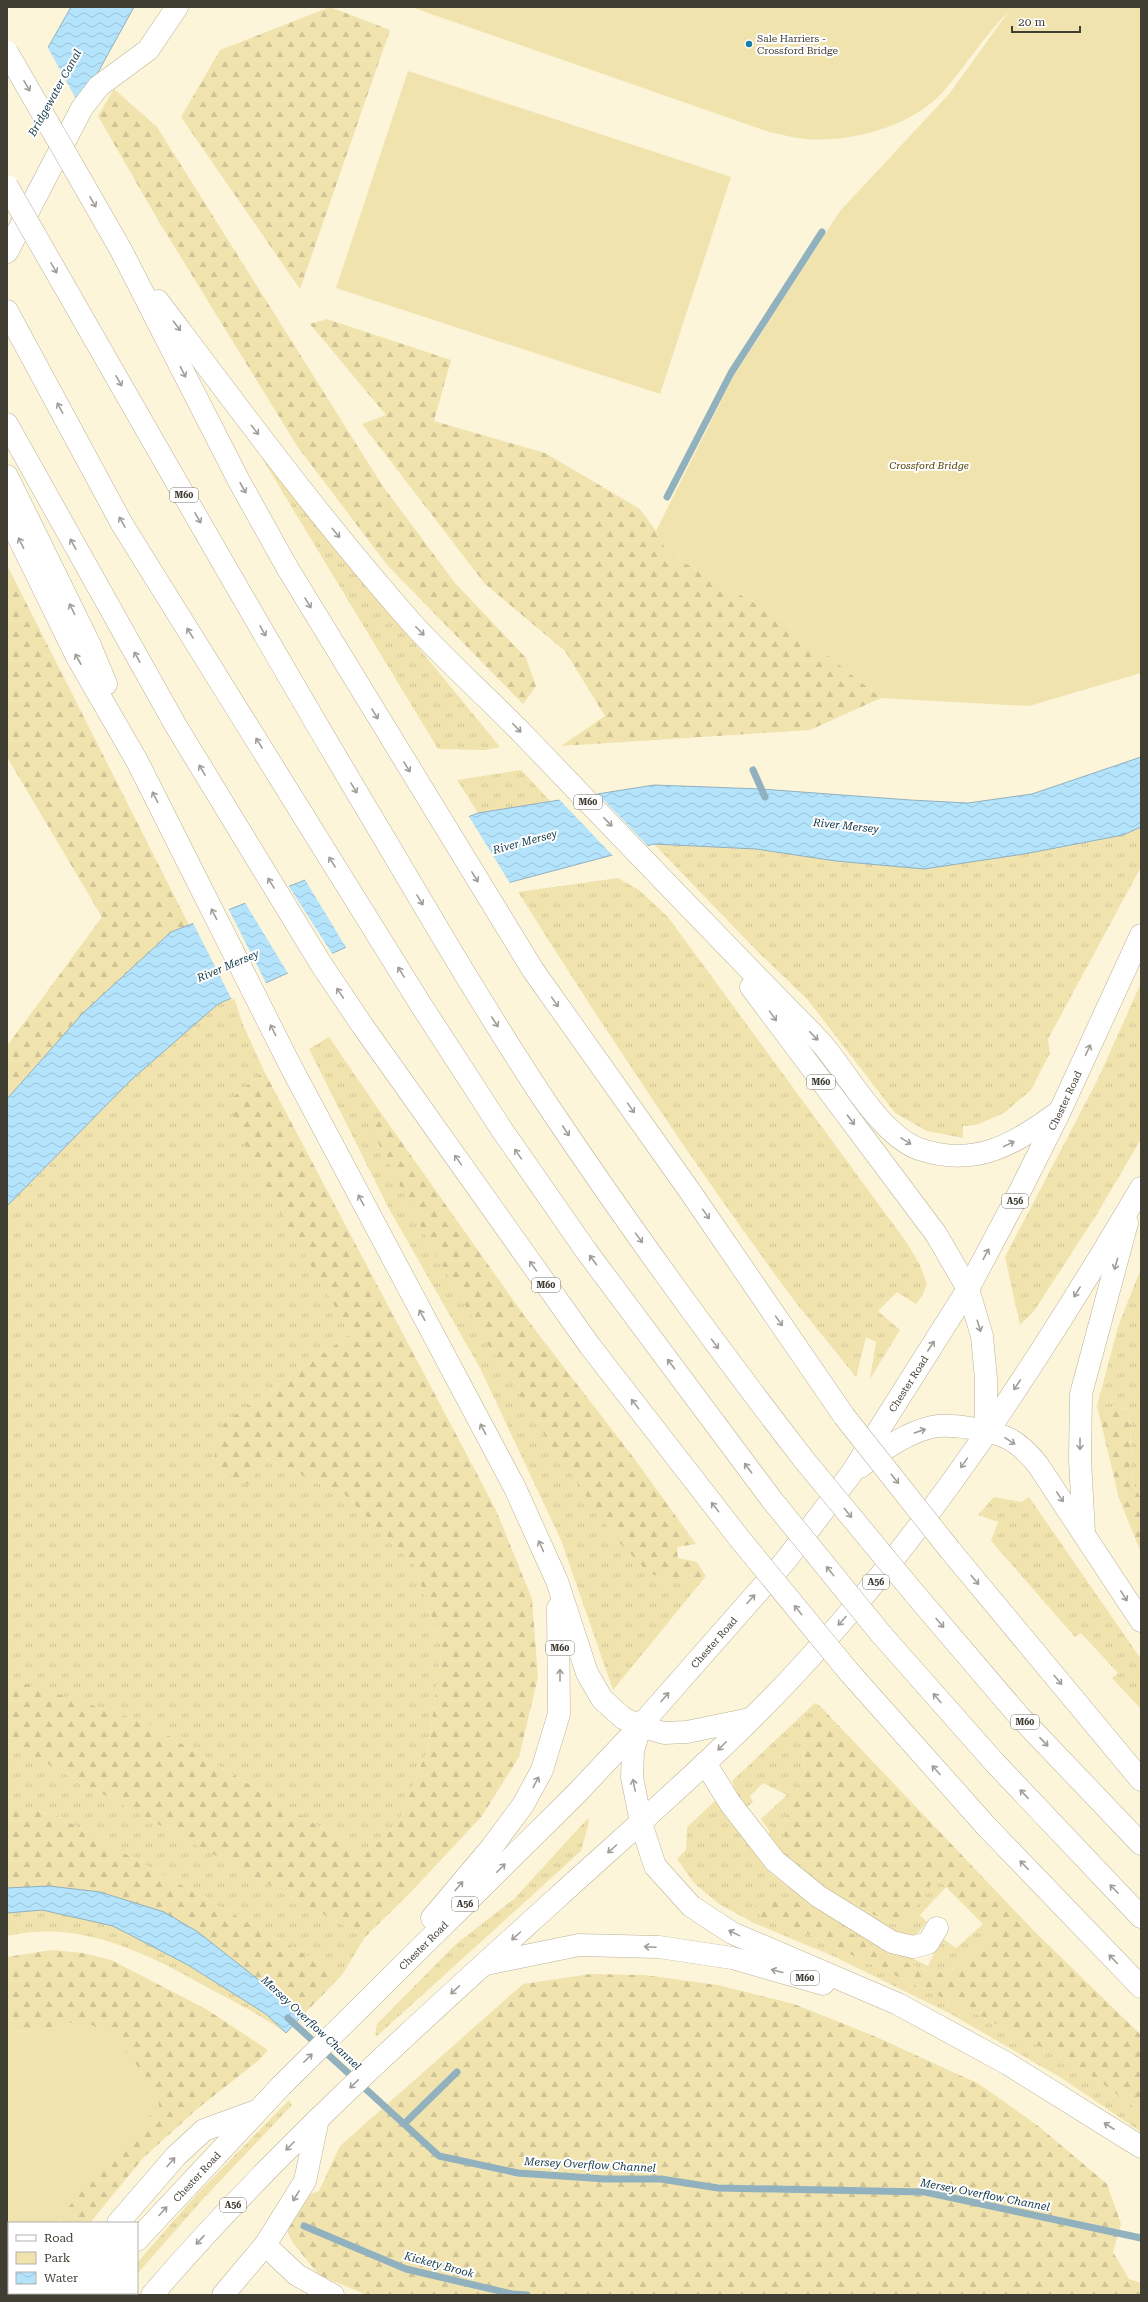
<svg xmlns="http://www.w3.org/2000/svg" width="1148" height="2302" viewBox="0 0 1148 2302" font-family="'Roboto Serif',serif">
	<style>
		.grass { fill: url(#grass-tufts) }
		.forest { fill: url(#forest-firs) }
		.park { fill: #f1e3ae }
		.water { fill: url(#water-waves); stroke: #91b1bf }
		.pier { fill: #fcf5d9 }
		.lines { fill: none; stroke-linecap: round; stroke-linejoin: round }
		.stream { stroke: #91b1bf; stroke-width: 7 }
		.minor-casing { stroke: #b9b298; stroke-width: 23 }
		.highway-casing { stroke: #b9b298; stroke-width: 23 }
		.minor { stroke: #fff; stroke-width: 22 }
		.highway { stroke: #fff; stroke-width: 22 }
		.highway-bridge-casing { stroke: #b9b298; stroke-width: 23; stroke-linecap: butt }
		.highway-bridge { stroke: #fff; stroke-width: 22 }
		.oneway { stroke: #a09e98 }
		.poi-dot { fill: #1881aa; stroke: #fff; stroke-width: 1.5 }
		.labels { text-anchor: middle; dominant-baseline: central; stroke-width: 4; stroke-linejoin: round; paint-order: stroke }
		.shield { fill: #fff; stroke: #797770; stroke-width: 1 }
		.shield-label { font-size: 9px; font-weight: bold; fill: #403d32 }
		.poi-label { font-size: 10px; fill: #403d32; stroke: #fff; text-anchor: start }
		.park-label { font-size: 10px; font-style: italic; fill: #4f4000; stroke: #fff }
		.street-label { font-size: 10px; fill: #403d32; stroke: #fff }
		.water-label { font-size: 11px; font-style: italic; fill: #0f3546; stroke: #fff }
	</style>
	<defs>
		<pattern id="grass-tufts" width="24" height="20" patternUnits="userSpaceOnUse"><rect width="24" height="20" fill="#f1e3ae"/><path d="M3 7l-1-3M5 7V3M7 7l1-3M15 17l-1-3M17 17v-4M19 17l1-3" fill="none" stroke="#d0c496"/></pattern>
		<pattern id="forest-firs" width="22" height="20" patternUnits="userSpaceOnUse"><rect width="22" height="20" fill="#f1e3ae"/><path d="M5 1l3.5 6h-7zM16 11l3.5 6h-7z" fill="#d0c496"/></pattern>
		<pattern id="water-waves" width="16" height="10" patternUnits="userSpaceOnUse"><rect width="16" height="10" fill="#b4e3fc"/><path d="M0 5q4-4 8 0t8 0" fill="none" stroke="#9cc4d8"/></pattern>
	</defs>
	<rect width="100%" height="100%" fill="#fcf5d9"/>
	<path class="grass" d="M259,453L500,747L486,750L438,749Z
		M521,770L551,802L478,813L457,780Z
		M1141,827V867L1048,1039L1050,1053L1031,1090L1004,1113L976,1125L963,1126V1138L927,1131L895,1113L808,1000L757,951L654,844L756,849L1123,835Z
		M618,878L639,890L668,917L907,1243L920,1265L927,1284L922,1296L916,1304L897,1292L878,1311L900,1330L870,1379L876,1342L866,1337L856,1377C830,1344 803,1313 779,1280C687,1154 601,1024 518,892Z
		M1141,983V1139L1097,1214L1034,1311L1020,1325L1005,1257L1098,1079Z
		M234,997L243,1025L264,1071L231,1099L351,1334L225,1422L263,1457L344,1494L414,1564L442,1648L428,1748L398,1824L365,1854L149,1724L7,1685V1206L130,1081L218,1004Z
		M329,1037L383,1116L371,1127L677,1583L706,1576L613,1690L561,1540L480,1368L388,1207L309,1049Z
		M1141,1268V1499L1133,1483L1129,1409L1097,1406L1118,1327Z
		M994,1497L1021,1502L1029,1497L1141,1659V1709L1112,1678L1118,1673L1081,1633L1075,1637L991,1541L998,1522L978,1515Z
		M815,1703L821,1707L806,1730L803,1748L805,1771L783,1828L809,1869L866,1911L893,1924L907,1920L935,1876L946,1887L920,1915L927,1922L913,1939L902,1938L798,1872L766,1836L770,1832L761,1819L787,1795L763,1783L750,1796L753,1802L747,1807L736,1793L732,1781Z
		M7,1742L365,1937L342,1975L56,1815L7,1805Z
		M715,1801L770,1873L803,1898L884,1945L928,1966L942,1938L956,1948L983,1924L993,1934L958,1967L934,1974L887,1954L762,1917L801,1931L975,2013L1081,2068L1141,2112V2132L1063,2079L951,2014L835,1957L754,1923L719,1904L694,1883L677,1859L686,1850L687,1827Z
		M588,1818L589,1822L581,1851L377,2036L375,2034L377,2024L456,1944L514,1899Z
		M42,1910L113,1926L188,1965L266,2014L286,2033C262,2016 237,2003 212,1990C148,1954 82,1919 7,1936V1913Z
		M289,2100L292,2105L203,2199L137,2274V2263L197,2194Z"/>
	<path class="forest" d="M330,7L390,30L300,289L181,117L220,50Z
		M114,89L157,127L382,485L455,583L526,658L536,686L523,704L388,566L297,446L158,220L98,116Z
		M327,319L451,360L434,421L545,453L640,509L656,531L668,553L781,618L881,698L810,730L561,746L605,716L565,651L485,584L362,424L386,415L310,324Z
		M7,565L189,925L171,932L82,1014L7,1099V1046L102,917L7,757Z
		M264,1071L496,1510L532,1599L538,1677L519,1757L482,1816L410,1893L365,1937L7,1742V1685L15,1680L149,1724L365,1854L398,1824L428,1748L442,1648L414,1564L344,1494L263,1457L252,1486L211,1467L225,1422L351,1334L281,1214L236,1126L231,1099Z
		M383,1116L523,1314L633,1457L696,1544L677,1547L678,1558L697,1562L706,1576L677,1583L649,1573L616,1539L548,1440L485,1340L432,1248L370,1127Z
		M1097,1406L1129,1409L1133,1483L1141,1499V1553L1119,1498Z
		M821,1707L1033,1930L1141,2035V2112L1081,2068L975,2013L801,1931L761,1917L755,1906L773,1895L795,1901L887,1954L934,1974L958,1967L993,1934L936,1877L907,1920L893,1924L866,1911L809,1869L787,1846L783,1828L805,1771L803,1748L806,1730Z
		M7,1805L56,1815L342,1975L303,2015L198,1932L164,1912L49,1886L7,1888Z
		M52,1950L83,1953L111,1960L206,2009L268,2050L258,2061L197,2109L143,2158L90,2223H58L74,2199L79,2021L36,2032L7,2031V1957Z
		M590,1974L644,1975L718,1985L794,2004L874,2036L979,2084L1037,2125L1107,2184L1121,2224L1113,2252L1129,2279L1141,2283V2295H367L319,2275L293,2243L288,2233V2223L310,2194L319,2191L340,2146L523,1984Z"/>
	<path class="park" d="M411,7H1141V673L1029,706L881,698L781,618L668,553L656,531L733,377L840,211L949,94L1009,11C984,36 965,67 942,93C910,127 850,143 805,139C793,138 781,134 769,132Z
		M408,71L731,177L660,394L336,288Z
		M79,2021L92,2025L113,2036L158,2091L159,2106L74,2199L58,2223H9V2293H11L7,2295V2031L36,2032Z"/>
	<path class="water" d="M71,7H134L7,237V120Z
		M1141,757V827L1123,835L1024,854L924,869L836,861L756,849L654,844L466,894L218,1004L130,1081L7,1206V1099L82,1014L171,932L189,925L478,813L654,785L761,789L910,800L968,803L1032,794Z
		M49,1886L100,1892L164,1912L198,1932L303,2015L286,2033L266,2014L188,1965L113,1926L42,1910L7,1913V1888Z"/>
	<path class="pier" d="M47,46L80,106L7,239V116Z
		M596,792L649,847L614,857L558,798Z
		M468,815L511,885L467,896L347,949L304,878Z
		M288,885L333,955L289,975L244,901Z
		M228,908L267,985L232,1000L192,921Z"/>
	<g class="lines">
		<path class="stream" d="M667,497L731,373L822,232
			M753,770L765,797
			M288,2018L439,2156L518,2173L605,2179H661L718,2188L925,2192L1141,2238
			M404,2124L457,2072
			M304,2226L406,2269L512,2294L527,2295"/>
		<defs>
			<path id="minor" d="M7,252L82,108L99,86L148,50L177,7
				M705,1763L730,1803L775,1861L818,1896L892,1942L913,1947L928,1943L937,1928
				M118,2223L176,2156L204,2130L256,2111
				M265,2245L297,2275L333,2295
				M59,2295L60,2293
				M223,2295L265,2245L305,2181L318,2119"/>
			<g id="highway">
				<path d="M74,168L121,250L239,481L288,569L533,970L689,1190L844,1416"/>
				<path d="M35,235C147,430 258,627 374,821C431,917 487,1014 549,1107C630,1228 716,1346 805,1461"/>
				<path d="M158,301C240,410 321,520 411,622C446,661 485,695 521,732C614,829 707,926 801,1022C808,1029 816,1037 823,1045C849,1076 881,1135 919,1149C974,1168 1014,1145 1057,1113"/>
				<path d="M7,311L122,524L421,1005L502,1130L587,1252L772,1500"/>
				<path d="M7,424L176,726L321,964L362,1025L590,1346L739,1538"/>
				<path d="M7,476L89,643L106,684"/>
				<path d="M7,514L77,657L137,761L290,1065L515,1488L557,1581L587,1673L602,1699L623,1718L640,1726L664,1733L687,1732L750,1719"/>
				<path d="M751,987L936,1234L968,1289L982,1336L986,1379V1431"/>
				<path d="M860,1467C882,1451 905,1433 932,1427C950,1423 989,1430 1005,1437C1017,1442 1030,1455 1038,1465L1141,1621"/>
				<path d="M1084,1533L1080,1460L1081,1394L1127,1223"/>
				<path d="M950,1550L1141,1780"/>
				<path d="M914,1593L1019,1716L1141,1844"/>
				<path d="M881,1634L995,1763L1141,1917"/>
				<path d="M849,1672L986,1826L1141,1987"/>
				<path d="M640,1727L633,1751L632,1777L641,1823L655,1866L691,1906L732,1933L898,2004L1008,2064L1141,2147"/>
				<path d="M432,1918L491,1848L523,1805L542,1770L559,1714L558,1608"/>
				<path d="M486,1964L579,1945L659,1947L732,1958L823,1984"/>
				<path id="s1" d="M137,2240L281,2086L576,1794L640,1726L786,1560L851,1474L968,1289L1019,1193L1060,1111L1141,935"/>
				<path d="M93,2295L94,2293"/>
				<path d="M152,2295C276,2150 418,2024 559,1896C638,1824 720,1754 794,1675C930,1530 1040,1359 1141,1188"/>
			</g>
		</defs>
		<use href="#minor" class="minor-casing"/>
		<use href="#highway" class="highway-casing"/>
		<use href="#minor" class="minor"/>
		<use href="#highway" class="highway"/>
		<defs>
			<path id="highway-bridge" d="M7,52L74,168
				M7,186L35,235
				M844,1416L950,1550
				M805,1461L914,1593
				M772,1500L881,1634
				M739,1538L849,1672"/>
		</defs>
		<use href="#highway-bridge" class="highway-bridge-casing"/>
		<use href="#highway-bridge" class="highway-bridge"/>
	</g>
	<defs><path id="oneway-shaft" d="M-6 0H5M1.5-3L5.5 0L1.5 3" fill="none" stroke-width="1.6" stroke-linecap="round" stroke-linejoin="round"/></defs>
	<g class="oneway">
		<use href="#oneway-shaft" transform="translate(27 86) rotate(60)"/>
		<use href="#oneway-shaft" transform="translate(93 202) rotate(60)"/>
		<use href="#oneway-shaft" transform="translate(54 268) rotate(60)"/>
		<use href="#oneway-shaft" transform="translate(177 326) rotate(53)"/>
		<use href="#oneway-shaft" transform="translate(183 372) rotate(63)"/>
		<use href="#oneway-shaft" transform="translate(119 381) rotate(60)"/>
		<use href="#oneway-shaft" transform="translate(60 408) rotate(-118)"/>
		<use href="#oneway-shaft" transform="translate(255 430) rotate(52)"/>
		<use href="#oneway-shaft" transform="translate(243 488) rotate(61)"/>
		<use href="#oneway-shaft" transform="translate(198 518) rotate(60)"/>
		<use href="#oneway-shaft" transform="translate(122 522) rotate(-120)"/>
		<use href="#oneway-shaft" transform="translate(336 533) rotate(50)"/>
		<use href="#oneway-shaft" transform="translate(21 543) rotate(-116)"/>
		<use href="#oneway-shaft" transform="translate(73 544) rotate(-119)"/>
		<use href="#oneway-shaft" transform="translate(308 603) rotate(59)"/>
		<use href="#oneway-shaft" transform="translate(72 609) rotate(-116)"/>
		<use href="#oneway-shaft" transform="translate(263 631) rotate(60)"/>
		<use href="#oneway-shaft" transform="translate(420 631) rotate(45)"/>
		<use href="#oneway-shaft" transform="translate(190 633) rotate(-122)"/>
		<use href="#oneway-shaft" transform="translate(137 657) rotate(-119)"/>
		<use href="#oneway-shaft" transform="translate(78 659) rotate(-119)"/>
		<use href="#oneway-shaft" transform="translate(375 714) rotate(59)"/>
		<use href="#oneway-shaft" transform="translate(517 728) rotate(46)"/>
		<use href="#oneway-shaft" transform="translate(259 743) rotate(-122)"/>
		<use href="#oneway-shaft" transform="translate(407 767) rotate(58)"/>
		<use href="#oneway-shaft" transform="translate(202 770) rotate(-121)"/>
		<use href="#oneway-shaft" transform="translate(354 788) rotate(59)"/>
		<use href="#oneway-shaft" transform="translate(155 797) rotate(-117)"/>
		<use href="#oneway-shaft" transform="translate(608 822) rotate(46)"/>
		<use href="#oneway-shaft" transform="translate(332 862) rotate(-122)"/>
		<use href="#oneway-shaft" transform="translate(475 877) rotate(58)"/>
		<use href="#oneway-shaft" transform="translate(271 883) rotate(-122)"/>
		<use href="#oneway-shaft" transform="translate(420 900) rotate(59)"/>
		<use href="#oneway-shaft" transform="translate(214 914) rotate(-117)"/>
		<use href="#oneway-shaft" transform="translate(401 972) rotate(-122)"/>
		<use href="#oneway-shaft" transform="translate(340 993) rotate(-124)"/>
		<use href="#oneway-shaft" transform="translate(555 1002) rotate(55)"/>
		<use href="#oneway-shaft" transform="translate(773 1016) rotate(54)"/>
		<use href="#oneway-shaft" transform="translate(495 1022) rotate(57)"/>
		<use href="#oneway-shaft" transform="translate(273 1030) rotate(-117)"/>
		<use href="#oneway-shaft" transform="translate(814 1036) rotate(46)"/>
		<use href="#oneway-shaft" transform="translate(1088 1050) rotate(-65)"/>
		<use href="#oneway-shaft" transform="translate(631 1108) rotate(55)"/>
		<use href="#oneway-shaft" transform="translate(851 1120) rotate(53)"/>
		<use href="#oneway-shaft" transform="translate(566 1131) rotate(56)"/>
		<use href="#oneway-shaft" transform="translate(906 1141) rotate(32)"/>
		<use href="#oneway-shaft" transform="translate(1009 1144) rotate(-26)"/>
		<use href="#oneway-shaft" transform="translate(518 1154) rotate(-125)"/>
		<use href="#oneway-shaft" transform="translate(458 1160) rotate(-125)"/>
		<use href="#oneway-shaft" transform="translate(361 1200) rotate(-118)"/>
		<use href="#oneway-shaft" transform="translate(706 1214) rotate(55)"/>
		<use href="#oneway-shaft" transform="translate(639 1238) rotate(54)"/>
		<use href="#oneway-shaft" transform="translate(986 1254) rotate(-62)"/>
		<use href="#oneway-shaft" transform="translate(593 1260) rotate(-127)"/>
		<use href="#oneway-shaft" transform="translate(1116 1264) rotate(106)"/>
		<use href="#oneway-shaft" transform="translate(533 1266) rotate(-125)"/>
		<use href="#oneway-shaft" transform="translate(1077 1292) rotate(122)"/>
		<use href="#oneway-shaft" transform="translate(422 1315) rotate(-118)"/>
		<use href="#oneway-shaft" transform="translate(779 1321) rotate(55)"/>
		<use href="#oneway-shaft" transform="translate(979 1326) rotate(73)"/>
		<use href="#oneway-shaft" transform="translate(715 1344) rotate(54)"/>
		<use href="#oneway-shaft" transform="translate(931 1346) rotate(-57)"/>
		<use href="#oneway-shaft" transform="translate(671 1364) rotate(-127)"/>
		<use href="#oneway-shaft" transform="translate(1017 1385) rotate(124)"/>
		<use href="#oneway-shaft" transform="translate(635 1404) rotate(-128)"/>
		<use href="#oneway-shaft" transform="translate(483 1429) rotate(-118)"/>
		<use href="#oneway-shaft" transform="translate(920 1431) rotate(-19)"/>
		<use href="#oneway-shaft" transform="translate(1010 1441) rotate(34)"/>
		<use href="#oneway-shaft" transform="translate(1080 1444) rotate(90)"/>
		<use href="#oneway-shaft" transform="translate(964 1463) rotate(125)"/>
		<use href="#oneway-shaft" transform="translate(748 1468) rotate(-127)"/>
		<use href="#oneway-shaft" transform="translate(895 1479) rotate(52)"/>
		<use href="#oneway-shaft" transform="translate(1060 1497) rotate(56)"/>
		<use href="#oneway-shaft" transform="translate(715 1507) rotate(-128)"/>
		<use href="#oneway-shaft" transform="translate(848 1513) rotate(51)"/>
		<use href="#oneway-shaft" transform="translate(541 1546) rotate(-114)"/>
		<use href="#oneway-shaft" transform="translate(830 1571) rotate(-129)"/>
		<use href="#oneway-shaft" transform="translate(975 1580) rotate(50)"/>
		<use href="#oneway-shaft" transform="translate(1124 1596) rotate(58)"/>
		<use href="#oneway-shaft" transform="translate(751 1599) rotate(-48)"/>
		<use href="#oneway-shaft" transform="translate(798 1610) rotate(-129)"/>
		<use href="#oneway-shaft" transform="translate(842 1621) rotate(132)"/>
		<use href="#oneway-shaft" transform="translate(940 1623) rotate(49)"/>
		<use href="#oneway-shaft" transform="translate(560 1675) rotate(-90)"/>
		<use href="#oneway-shaft" transform="translate(1058 1680) rotate(50)"/>
		<use href="#oneway-shaft" transform="translate(665 1697) rotate(-49)"/>
		<use href="#oneway-shaft" transform="translate(937 1698) rotate(-131)"/>
		<use href="#oneway-shaft" transform="translate(1044 1742) rotate(47)"/>
		<use href="#oneway-shaft" transform="translate(722 1746) rotate(135)"/>
		<use href="#oneway-shaft" transform="translate(936 1770) rotate(-132)"/>
		<use href="#oneway-shaft" transform="translate(536 1782) rotate(-62)"/>
		<use href="#oneway-shaft" transform="translate(634 1785) rotate(-101)"/>
		<use href="#oneway-shaft" transform="translate(1024 1794) rotate(-133)"/>
		<use href="#oneway-shaft" transform="translate(612 1849) rotate(138)"/>
		<use href="#oneway-shaft" transform="translate(1024 1865) rotate(-134)"/>
		<use href="#oneway-shaft" transform="translate(501 1868) rotate(-45)"/>
		<use href="#oneway-shaft" transform="translate(459 1886) rotate(-50)"/>
		<use href="#oneway-shaft" transform="translate(1114 1889) rotate(-135)"/>
		<use href="#oneway-shaft" transform="translate(734 1933) rotate(-154)"/>
		<use href="#oneway-shaft" transform="translate(516 1936) rotate(138)"/>
		<use href="#oneway-shaft" transform="translate(650 1947) rotate(-177)"/>
		<use href="#oneway-shaft" transform="translate(1113 1959) rotate(-134)"/>
		<use href="#oneway-shaft" transform="translate(777 1971) rotate(-165)"/>
		<use href="#oneway-shaft" transform="translate(455 1990) rotate(137)"/>
		<use href="#oneway-shaft" transform="translate(308 2058) rotate(-45)"/>
		<use href="#oneway-shaft" transform="translate(354 2084) rotate(136)"/>
		<use href="#oneway-shaft" transform="translate(1109 2126) rotate(-147)"/>
		<use href="#oneway-shaft" transform="translate(290 2146) rotate(135)"/>
		<use href="#oneway-shaft" transform="translate(171 2162) rotate(-49)"/>
		<use href="#oneway-shaft" transform="translate(296 2196) rotate(121)"/>
		<use href="#oneway-shaft" transform="translate(163 2211) rotate(-48)"/>
		<use href="#oneway-shaft" transform="translate(200 2240) rotate(133)"/>
	</g>
	<circle class="poi-dot" cx="749" cy="44" r="4"/>
	<g class="labels">
		<g class="shield">
			<rect x="170" y="488" width="28" height="14" rx="3"/>
			<rect x="574" y="795" width="28" height="14" rx="3"/>
			<rect x="807" y="1075" width="28" height="14" rx="3"/>
			<rect x="1002" y="1194" width="26" height="14" rx="3"/>
			<rect x="532" y="1278" width="28" height="14" rx="3"/>
			<rect x="863" y="1575" width="26" height="14" rx="3"/>
			<rect x="546" y="1641" width="28" height="14" rx="3"/>
			<rect x="1011" y="1715" width="28" height="14" rx="3"/>
			<rect x="452" y="1897" width="26" height="14" rx="3"/>
			<rect x="791" y="1971" width="28" height="14" rx="3"/>
			<rect x="220" y="2198" width="26" height="14" rx="3"/>
		</g>
		<g class="shield-label">
			<text x="184" y="495">M60</text>
			<text x="588" y="802">M60</text>
			<text x="821" y="1082">M60</text>
			<text x="1015" y="1201">A56</text>
			<text x="546" y="1285">M60</text>
			<text x="876" y="1582">A56</text>
			<text x="560" y="1648">M60</text>
			<text x="1025" y="1722">M60</text>
			<text x="465" y="1904">A56</text>
			<text x="805" y="1978">M60</text>
			<text x="233" y="2205">A56</text>
		</g>
		<g class="poi-label">
			<text x="757" y="38">Sale Harriers -<tspan x="757" dy="12">Crossford Bridge</tspan></text>
		</g>
		<g class="park-label">
			<text x="929" y="465">Crossford Bridge</text>
		</g>
		<g class="street-label">
			<text stroke="none"><textPath href="#s1" startOffset="1479">Chester Road</textPath></text>
			<text stroke="none"><textPath href="#s1" startOffset="1155">Chester Road</textPath></text>
			<text stroke="none"><textPath href="#s1" startOffset="831">Chester Road</textPath></text>
			<text stroke="none"><textPath href="#s1" startOffset="411">Chester Road</textPath></text>
			<text stroke="none"><textPath href="#s1" startOffset="87">Chester Road</textPath></text>
		</g>
		<g class="water-label">
			<text transform="translate(55 93) rotate(-61)">Bridgewater Canal</text>
			<text transform="translate(846 826) rotate(6)">River Mersey</text>
			<text transform="translate(525 842) rotate(-15)">River Mersey</text>
			<text transform="translate(228 966) rotate(-23)">River Mersey</text>
			<text transform="translate(311 2023) rotate(43)">Mersey Overflow Channel</text>
			<text transform="translate(590 2165) rotate(3)">Mersey Overflow Channel</text>
			<text transform="translate(985 2195) rotate(11)">Mersey Overflow Channel</text>
			<text transform="translate(439 2265) rotate(15)">Kickety Brook</text>
		</g>
	</g>
	<rect width="1148" height="2302" fill="none" stroke="#403d32" stroke-width="16"/>
	<rect x="8" y="2222" width="130" height="72" fill="#ffffff" stroke="#b3b1ad"/>
	<rect x="16" y="2235" width="20" height="6" fill="#ffffff" stroke="#b3b1ad"/>
	<text x="44" y="2242" font-size="12" fill="#403d32">Road</text>
	<rect x="16" y="2252" width="20" height="12" fill="#f1e3ae" stroke="#b3b1ad"/>
	<text x="44" y="2262" font-size="12" fill="#403d32">Park</text>
	<rect x="16" y="2272" width="20" height="12" fill="url(#water-waves)" stroke="#b3b1ad"/>
	<text x="44" y="2282" font-size="12" fill="#403d32">Water</text>
	<path d="M1012 26v6h68v-6" fill="none" stroke="#403d32" stroke-width="2"/>
	<text x="1018" y="26" font-size="12" fill="#403d32" stroke="#ffffff" stroke-width="3" paint-order="stroke">20 m</text>
</svg>
